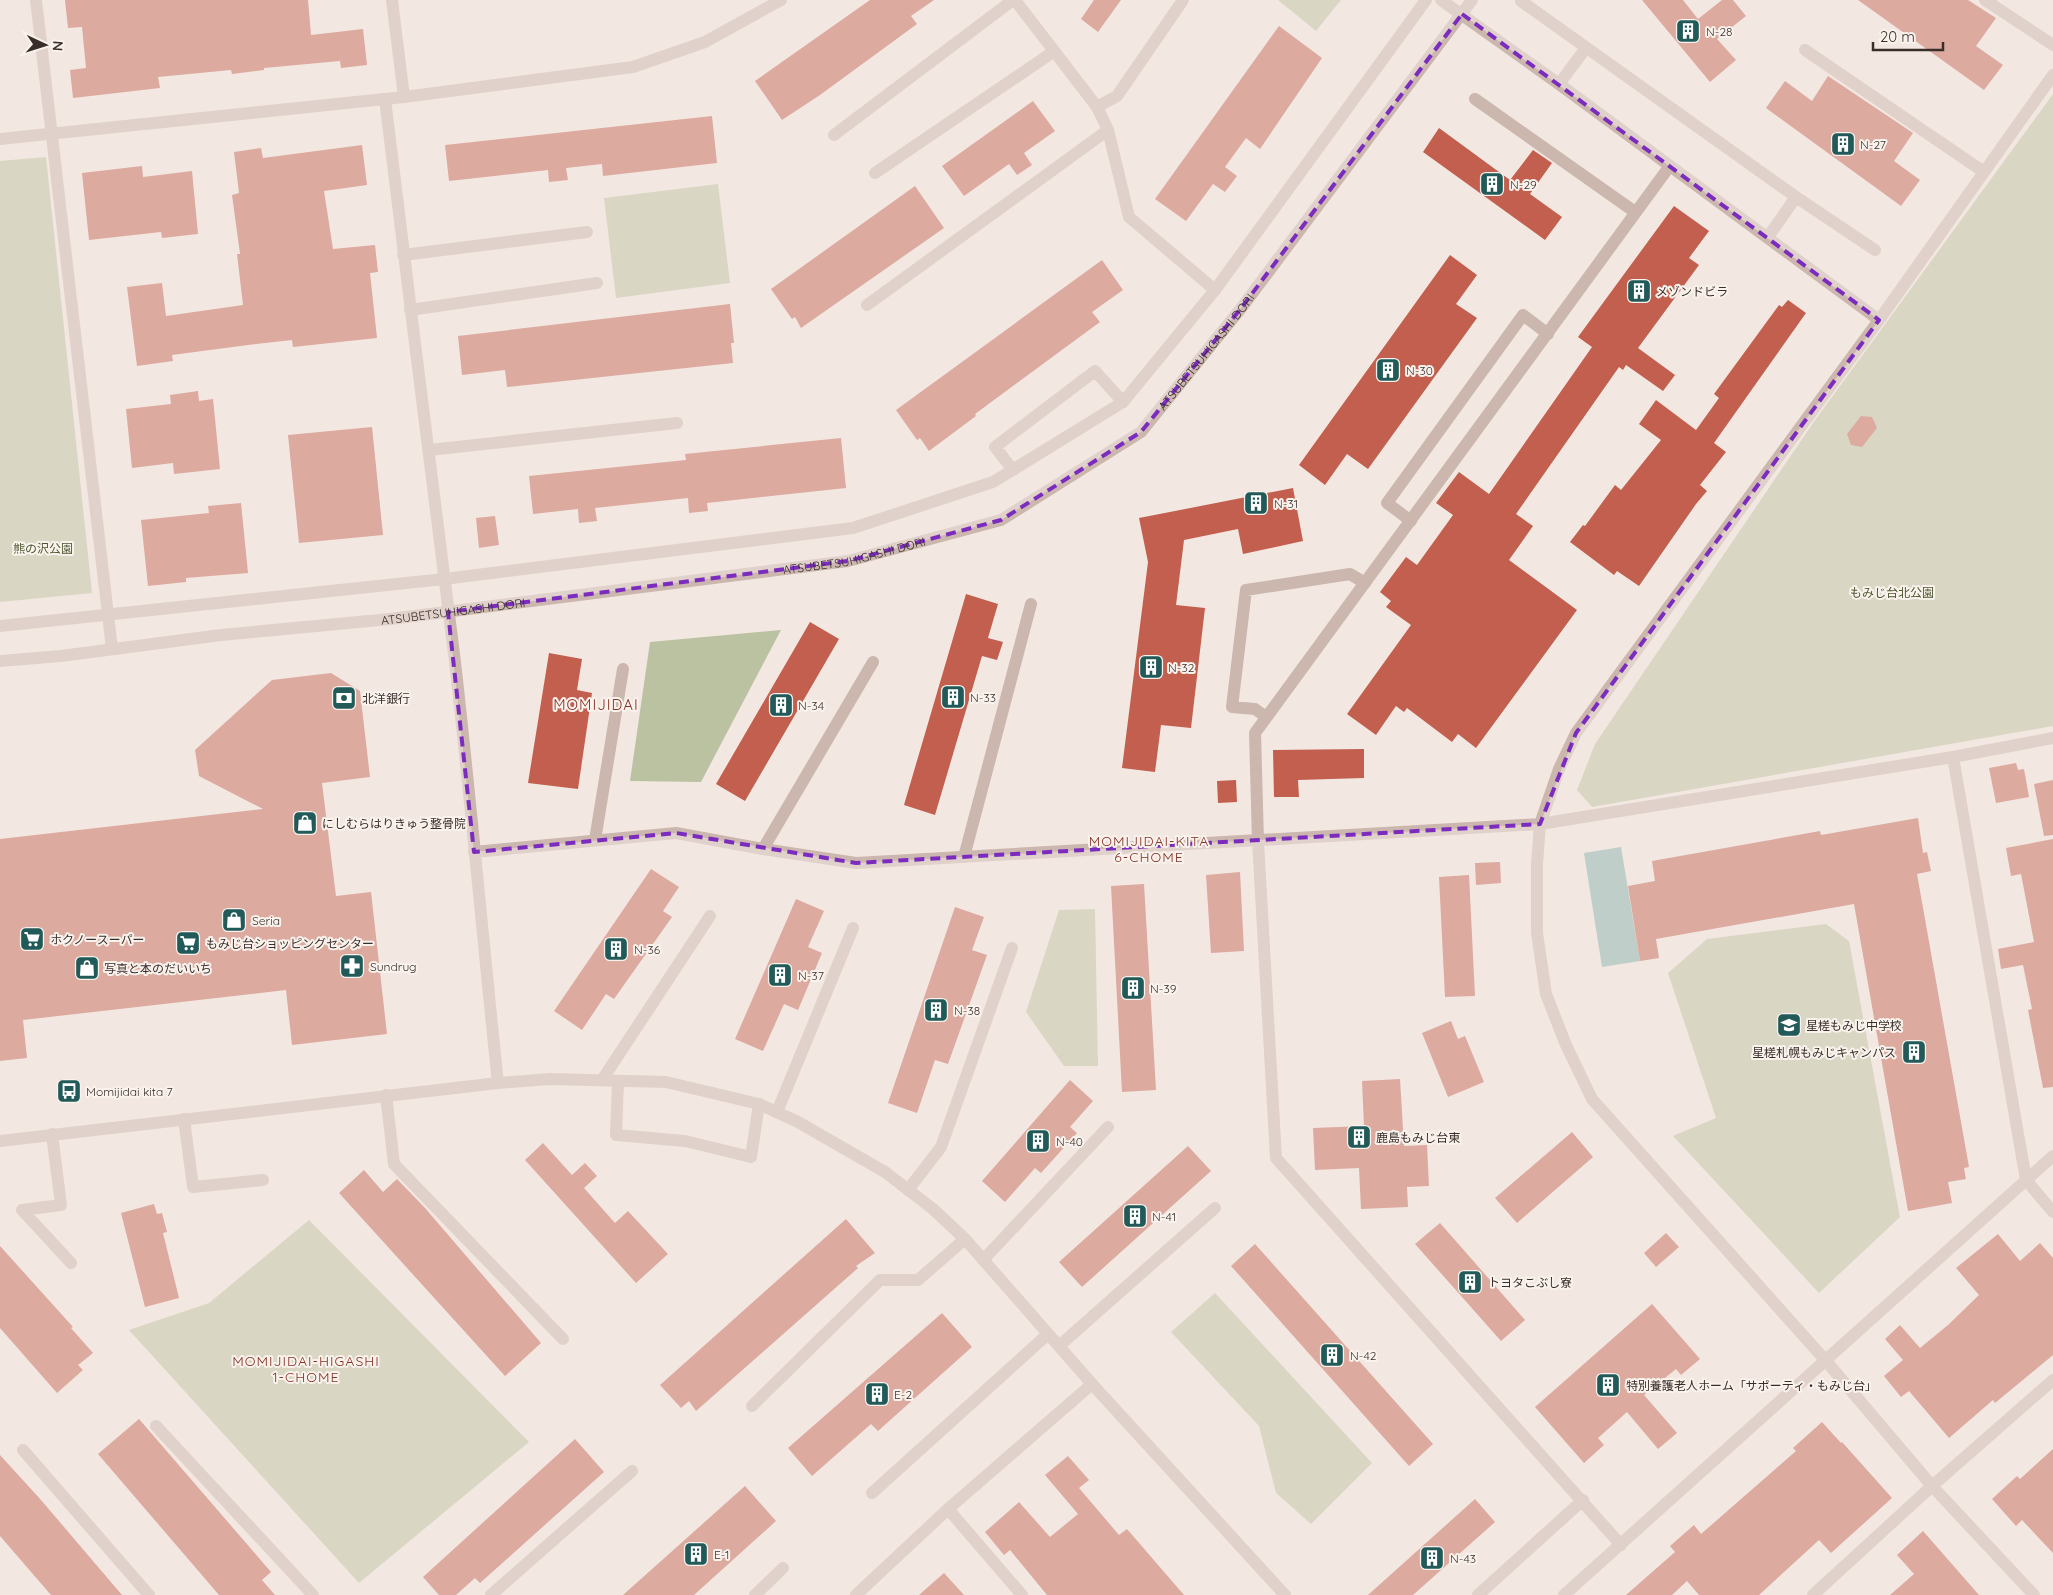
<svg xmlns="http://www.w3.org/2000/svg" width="2053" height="1595" viewBox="0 0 2053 1595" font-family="Quicksand,'Noto Sans JP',sans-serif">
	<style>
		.park { fill: #bac2a1 }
		.water { fill: #80afac }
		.building { fill: #c25f4f }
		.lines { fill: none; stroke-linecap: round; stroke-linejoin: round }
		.service { stroke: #cbb7ad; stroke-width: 12 }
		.minor { stroke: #cbb7ad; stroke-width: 12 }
		.tertiary { stroke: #cbb7ad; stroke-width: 12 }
		.marked { fill: none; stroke: #7b2cbf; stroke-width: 4; stroke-dasharray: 10 6; stroke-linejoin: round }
		.labels { text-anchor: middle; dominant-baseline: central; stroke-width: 4; stroke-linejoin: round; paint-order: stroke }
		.poi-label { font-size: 12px; fill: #3a2e2b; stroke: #faf3ed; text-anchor: start }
		.street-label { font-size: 12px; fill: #3a2e2b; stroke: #faf3ed }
		.park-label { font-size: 12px; fill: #4d572f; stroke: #faf3ed }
		.neighbourhood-label { font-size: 14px; letter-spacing: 1px; fill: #863326; stroke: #faf3ed }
		.quarter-label { font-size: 15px; letter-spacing: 1px; fill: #863326; stroke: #faf3ed }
	</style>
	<rect width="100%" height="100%" fill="#f3e8e1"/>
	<path class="park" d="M1278,0H1341L1316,31Z
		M2053,94V726L1592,807L1577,790L1595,744L1813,423Z
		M46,157L92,593L0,602V161Z
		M718,184L730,283L616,298L604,198Z
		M781,630L701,782L630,781L650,642Z
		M1095,909L1098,1066H1064L1026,1012L1059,910Z
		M1826,924L1849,941L1900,1217L1819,1293L1673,1136L1716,1118L1668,973L1707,939Z
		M309,1220L529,1442L359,1583L129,1330L209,1303Z
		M1215,1293L1372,1463L1311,1524L1276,1493L1259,1426L1171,1332Z"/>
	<path class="water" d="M1621,847L1640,961L1602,967L1584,853Z"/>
	<path class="building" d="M65,0H308L311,35L363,29L367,65L341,68L340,61L264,68V70L232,74L231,70L158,77L160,88L73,98L70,70L86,68L82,27L68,28Z
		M870,0H934L911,16L917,24L820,95L782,120L755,81Z
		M1094,0H1121L1098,32L1081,19Z
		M1642,0H1683L1698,19L1722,0H1733L1746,16L1717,39L1736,60L1710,82Z
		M1858,0H1968L1996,18L1976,46L2003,65L1984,90Z
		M1279,26L1322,58L1260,149L1246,138L1225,167L1237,176L1225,192L1213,184L1186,221L1155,199Z
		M1828,76L1913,133L1894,161L1920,180L1901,206L1766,108L1785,81L1812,101Z
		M1033,101L1055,131L1024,153L1032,165L1017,175L1009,164L964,196L942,166Z
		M712,116L717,163L603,176L602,164L566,168L568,180L549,182L548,170L449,181L445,145Z
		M1439,128L1510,180L1533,150L1552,163L1530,194L1562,217L1545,240L1423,152Z
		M362,145L367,185L324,191L333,249L375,245L378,272L370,273L377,338L293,347L292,340L248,345L172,355L173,361L137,366L127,287L162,283L166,316L243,305L237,254H240L232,195L239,193L234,152L261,148L263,158Z
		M142,166L143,177L192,171L198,234L162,238L161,232L89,240L82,173Z
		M915,186L944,228L801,328L795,317L792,319L771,289Z
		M1674,206L1709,231L1689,258L1699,265L1638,348L1675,375L1663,391L1626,365L1623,370L1619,367L1516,514L1533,526L1509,560L1577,610L1476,748L1458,734L1452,742L1407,708L1404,712L1396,706L1376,735L1347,714L1411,625L1386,607L1391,601L1380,592L1406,557L1417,565L1453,515L1436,503L1459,472L1489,494L1592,347L1578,337Z
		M1450,255L1477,275L1456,304L1477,318L1368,469L1347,454L1325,485L1299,465Z
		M1102,260L1123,290L1092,312L1100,322L975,414L976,416L929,451L920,438L917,440L896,410Z
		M1788,300L1806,313L1714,443L1726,452L1700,485L1707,491L1696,504L1639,586L1617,571L1614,575L1570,542L1583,525L1585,526L1615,485L1621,490L1661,440L1639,424L1656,400L1696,430L1719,398L1714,394L1779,305L1782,307Z
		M730,304L734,343H731L733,363L507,387L505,370L462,375L458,336Z
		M198,391L199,401L213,399L220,469L174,474L173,463L132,468L126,409L171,404L170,395Z
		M1861,416L1872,417L1877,428L1862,447L1851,445L1847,434Z
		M372,427L383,535L299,543L288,435Z
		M841,438L846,488L707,503L708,511L689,513L688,498L595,508L597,521L579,523L578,509L533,514L529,476L686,460L685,454Z
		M1293,488L1303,541L1243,554L1238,529L1184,540L1176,605L1205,608L1191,728L1161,725L1155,772L1122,768L1148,562L1139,518Z
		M241,503L248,573L186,578V582L148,586L141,520L209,513L208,506Z
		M495,516L499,545L479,548L476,518Z
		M966,594L998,604L988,638L1003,642L997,660L982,656L935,815L904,805Z
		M810,622L839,639L745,801L716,784Z
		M549,653L582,659L577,690L592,693L578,789L528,783Z
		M331,673L360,691L370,777L322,783L336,896L371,892L387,1034L292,1045L286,990L23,1020L27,1058L0,1061V839L263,809L199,776L195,750L272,680Z
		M1364,749V778L1298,780L1299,797H1274L1273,750Z
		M2016,763L2018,770L2024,769L2029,797L1996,803L1989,768Z
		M1236,780L1237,802L1218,803L1217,781Z
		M2053,780V835L2044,836L2034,784Z
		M1918,818L1923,853L1927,852L1931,871L1917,874L1969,1167L1964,1168L1966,1179L1948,1182L1952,1203L1908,1211L1854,904L1656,939L1659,958L1640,961L1628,886L1655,881L1652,861L1820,831L1821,835Z
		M2053,839V1087L2043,1088L2028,1010L2032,1009L2023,965L2001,969L1998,949L2034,942L2021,874L2011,876L2006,848Z
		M1500,862L1501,883L1476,885L1475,863Z
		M651,869L679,887L663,911L672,917L614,999L606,994L582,1030L554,1011Z
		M1240,872L1244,951L1211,953L1206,875Z
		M1469,875L1475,996L1445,997L1439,877Z
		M1144,884L1156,1090L1122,1092L1111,886Z
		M796,899L824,911L808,947L822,953L798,1010L784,1004L763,1051L735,1039Z
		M955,907L984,917L972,950L987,955L948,1064L935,1060L917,1113L888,1103Z
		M1451,1021L1458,1039L1465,1036L1484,1082L1448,1097L1422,1033Z
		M1400,1079L1404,1146L1427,1145L1429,1186L1407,1187L1408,1207L1361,1209L1359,1168L1315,1170L1313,1128L1364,1126L1362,1081Z
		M1070,1080L1093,1101L1070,1127L1077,1133L1041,1173L1035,1168L1005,1202L982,1181Z
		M1572,1132L1593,1157L1517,1223L1495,1198Z
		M543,1143L572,1175L585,1163L597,1176L584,1188L615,1223L628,1211L668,1254L636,1283L525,1160Z
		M1188,1146L1211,1171L1082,1287L1059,1262Z
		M364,1170L383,1192L397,1179L425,1208L541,1343L505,1376L339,1193Z
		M154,1204L157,1214L162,1213L167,1232L163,1233L179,1298L145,1307L121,1213Z
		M846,1219L875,1253L856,1266L858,1268L696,1411L689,1401L681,1408L660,1385Z
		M1440,1223L1525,1320L1501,1341L1415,1244Z
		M1666,1233L1679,1247L1656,1267L1644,1253Z
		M1998,1234L2020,1261L2040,1243L2053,1258V1355L1995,1403L1993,1400L1949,1438L1909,1391L1901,1397L1884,1376L1903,1360L1885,1339L1900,1325L1920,1348L1948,1325L1979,1295L1956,1268Z
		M1255,1244L1433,1444L1409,1466L1231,1266Z
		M0,1246L73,1327L71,1328L93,1353L78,1365L83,1370L57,1393L0,1328Z
		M1652,1304L1700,1359L1681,1375L1676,1369L1644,1395L1677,1433L1658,1449L1627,1412L1598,1438L1604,1445L1584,1463L1535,1407Z
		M942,1313L972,1347L878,1431L871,1424L812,1476L788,1448Z
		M139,1419L271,1572L262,1580L275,1595H219L98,1454Z
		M1822,1422L1841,1443L1842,1442L1892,1498L1831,1553L1819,1540L1759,1595H1699L1687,1581L1672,1595H1626L1675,1552L1670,1546L1694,1525L1701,1534L1796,1451L1793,1448Z
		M575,1439L604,1472L480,1583L475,1578L456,1595H439L423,1577Z
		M2053,1449V1553L2022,1520L2016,1526L1992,1499L2017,1476L2020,1479Z
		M0,1455L41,1500L122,1595H51L0,1536Z
		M1068,1456L1089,1480L1079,1488L1119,1535L1127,1529L1184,1595H1047L1010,1550L1004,1555L985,1532L1019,1502L1050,1537L1078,1514L1045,1475Z
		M745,1486L776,1521L694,1595H623Z
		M1475,1499L1495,1522L1413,1595H1368Z
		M1923,1531L1979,1595H1890L1914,1574L1897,1555Z
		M944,1573L964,1595H919Z"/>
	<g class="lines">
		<path class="service" d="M1985,0L2053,45
			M1521,1L1796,197L1875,250
			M1805,50L1984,172
			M1559,84L1586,48
			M1475,99L1635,212
			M1097,107L1117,96L1183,0
			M834,135L1013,0
			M875,173L1053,52
			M1768,237L1796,197
			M403,255L587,232
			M867,305L1108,130
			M410,310L597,283
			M429,450L677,423
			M1013,470L995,447L1095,371L1123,402
			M1411,521L1387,503L1523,315L1548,334
			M1266,717L1255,709L1232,707L1246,590L1350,574L1365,583
			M595,840L623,669
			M763,849L873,662
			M964,857L1031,604
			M602,1080L710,916
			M618,1081L616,1135L685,1141L751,1157L759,1104
			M386,1095L394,1164L563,1339
			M777,1112L853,928
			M184,1119L193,1187L263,1180
			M52,1134L61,1205L22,1210L71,1263
			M908,1190L941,1147L1012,948
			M983,1260L1108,1127
			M1059,1346L1215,1208
			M752,1406L880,1280H918L965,1239
			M156,1426L313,1595
			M23,1450L149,1595
			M872,1493L1048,1334
			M491,1595L632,1471
			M755,1595L783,1568
			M1478,1595L1583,1500"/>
		<path class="minor" d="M36,0L112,649
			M392,0L404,97
			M1015,0L1097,107L1108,130L1129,217L1215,290
			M1441,0L1559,84L1879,320
			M1953,757L2026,1180L2053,1212
			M474,852L676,833L763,849L856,863L1540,824L1953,757L2053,738
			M948,1509L1022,1595
			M1621,1545L1276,1158L1258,841L1255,733L1669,167
			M856,1595L948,1509L1092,1384
			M1564,1595L2053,1156
			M1813,1595L1932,1486L2053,1380
			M2034,1595L1932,1486L1826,1361L1592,1099L1566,1045L1546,994L1537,933V864L1540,824L1559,769L1576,733L1879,320L2053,75"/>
		<g class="tertiary">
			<path d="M385,99C407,287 432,474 455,662C471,802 483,942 498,1083"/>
			<path d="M0,139L404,97L633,67L705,42L781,0"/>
			<path d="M0,626L444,579L853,528L993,482L1123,402L1215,290L1426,0"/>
			<path id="s1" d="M0,661L61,656L221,635L390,619L848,561L1001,520L1141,432L1242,307L1472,0"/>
			<path d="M0,1141L498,1083L550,1079L666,1082L759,1104L798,1122L885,1172L933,1209L965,1239L1092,1384L1285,1595"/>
		</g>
	</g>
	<path d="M0 0H2053V1595H0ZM1462,14L1879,320L1576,733L1540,824L856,863L676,833L474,852L448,612L848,561L1001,520L1141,432L1242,307Z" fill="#f3e8e1" fill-opacity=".55" fill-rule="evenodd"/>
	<path class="marked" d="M1462,14L1879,320L1576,733L1540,824L856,863L676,833L474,852L448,612L848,561L1001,520L1141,432L1242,307Z"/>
	<defs>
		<symbol id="building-square" viewBox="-11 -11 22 22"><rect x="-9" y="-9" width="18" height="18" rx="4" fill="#215a58" stroke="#faf3ed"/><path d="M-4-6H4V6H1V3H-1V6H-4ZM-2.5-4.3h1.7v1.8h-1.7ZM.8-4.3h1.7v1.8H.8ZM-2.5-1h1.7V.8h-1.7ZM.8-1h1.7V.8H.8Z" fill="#fff"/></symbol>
		<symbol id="bank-square" viewBox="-11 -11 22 22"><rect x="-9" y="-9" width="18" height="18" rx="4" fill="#215a58" stroke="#faf3ed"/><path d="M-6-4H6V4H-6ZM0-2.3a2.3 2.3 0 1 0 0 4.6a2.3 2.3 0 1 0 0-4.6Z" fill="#fff"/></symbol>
		<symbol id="shop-square" viewBox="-11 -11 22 22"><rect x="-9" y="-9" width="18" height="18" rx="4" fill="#215a58" stroke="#faf3ed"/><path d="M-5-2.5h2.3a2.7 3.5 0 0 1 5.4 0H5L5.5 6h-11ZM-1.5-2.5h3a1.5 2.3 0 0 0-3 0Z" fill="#fff"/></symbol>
		<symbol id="supermarket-square" viewBox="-11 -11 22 22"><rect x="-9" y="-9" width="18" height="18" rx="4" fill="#215a58" stroke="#faf3ed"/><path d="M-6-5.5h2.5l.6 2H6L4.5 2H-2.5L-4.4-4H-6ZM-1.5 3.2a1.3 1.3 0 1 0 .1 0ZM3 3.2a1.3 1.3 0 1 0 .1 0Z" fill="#fff"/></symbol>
		<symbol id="pharmacy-square" viewBox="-11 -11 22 22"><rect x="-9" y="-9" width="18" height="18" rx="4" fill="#215a58" stroke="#faf3ed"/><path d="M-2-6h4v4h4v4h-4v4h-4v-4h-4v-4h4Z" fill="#fff"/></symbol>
		<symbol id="school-square" viewBox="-11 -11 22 22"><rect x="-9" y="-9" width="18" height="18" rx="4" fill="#215a58" stroke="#faf3ed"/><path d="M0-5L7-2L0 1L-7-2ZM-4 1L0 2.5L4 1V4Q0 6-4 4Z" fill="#fff"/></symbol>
		<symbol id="bus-square" viewBox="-11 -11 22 22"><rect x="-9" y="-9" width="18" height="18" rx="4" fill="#215a58" stroke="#faf3ed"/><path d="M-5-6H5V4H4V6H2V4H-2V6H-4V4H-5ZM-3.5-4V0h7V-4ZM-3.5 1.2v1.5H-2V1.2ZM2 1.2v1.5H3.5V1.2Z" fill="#fff"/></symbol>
	</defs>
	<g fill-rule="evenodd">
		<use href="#building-square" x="1674" y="17" width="28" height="28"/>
		<use href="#building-square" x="1829" y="130" width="28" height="28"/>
		<use href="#building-square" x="1478" y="170" width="28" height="28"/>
		<use href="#building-square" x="1625" y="277" width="28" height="28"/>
		<use href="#building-square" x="1374" y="356" width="28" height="28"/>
		<use href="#building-square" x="1242" y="489" width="28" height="28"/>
		<use href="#building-square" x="1137" y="653" width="28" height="28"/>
		<use href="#building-square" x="939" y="683" width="28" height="28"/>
		<use href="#bank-square" x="330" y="684" width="28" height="28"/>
		<use href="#building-square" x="767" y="691" width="28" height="28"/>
		<use href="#shop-square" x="291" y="809" width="28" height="28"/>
		<use href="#shop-square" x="220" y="906" width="28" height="28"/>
		<use href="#supermarket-square" x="18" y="925" width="28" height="28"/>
		<use href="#supermarket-square" x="174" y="929" width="28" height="28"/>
		<use href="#building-square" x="602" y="935" width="28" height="28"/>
		<use href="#pharmacy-square" x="338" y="952" width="28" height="28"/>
		<use href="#shop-square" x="73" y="954" width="28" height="28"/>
		<use href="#building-square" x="766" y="961" width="28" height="28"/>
		<use href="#building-square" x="1119" y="974" width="28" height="28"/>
		<use href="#building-square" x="922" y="996" width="28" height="28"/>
		<use href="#school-square" x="1775" y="1011" width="28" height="28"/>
		<use href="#building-square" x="1900" y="1038" width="28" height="28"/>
		<use href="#bus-square" x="55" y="1077" width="28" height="28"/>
		<use href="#building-square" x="1345" y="1123" width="28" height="28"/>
		<use href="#building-square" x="1024" y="1127" width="28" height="28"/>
		<use href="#building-square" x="1121" y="1202" width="28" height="28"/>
		<use href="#building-square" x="1456" y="1268" width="28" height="28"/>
		<use href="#building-square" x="1318" y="1341" width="28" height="28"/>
		<use href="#building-square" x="1594" y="1371" width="28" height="28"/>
		<use href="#building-square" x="863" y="1380" width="28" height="28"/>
		<use href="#building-square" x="682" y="1540" width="28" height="28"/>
		<use href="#building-square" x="1418" y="1544" width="28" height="28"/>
	</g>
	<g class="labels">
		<g class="poi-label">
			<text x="1706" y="31">N-28</text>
			<text x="1860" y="144">N-27</text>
			<text x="1510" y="184">N-29</text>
			<text x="1656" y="291">メゾンドビラ</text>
			<text x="1406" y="370">N-30</text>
			<text x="1274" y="503">N-31</text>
			<text x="1168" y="667">N-32</text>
			<text x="970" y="697">N-33</text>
			<text x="362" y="698">北洋銀行</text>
			<text x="798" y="705">N-34</text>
			<text x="322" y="823">にしむらはりきゅう整骨院</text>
			<text x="252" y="920">Seria</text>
			<text x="50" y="939">ホクノースーパー</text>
			<text x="206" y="943">もみじ台ショッピングセンター</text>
			<text x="634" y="949">N-36</text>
			<text x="370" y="966">Sundrug</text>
			<text x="104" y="968">写真と本のだいいち</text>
			<text x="798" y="975">N-37</text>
			<text x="1150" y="988">N-39</text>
			<text x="954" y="1010">N-38</text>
			<text x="1806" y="1025">星槎もみじ中学校</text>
			<text x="1896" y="1052" text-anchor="end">星槎札幌もみじキャンパス</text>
			<text x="86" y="1091">Momijidai kita 7</text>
			<text x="1376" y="1137">鹿島もみじ台東</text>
			<text x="1056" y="1141">N-40</text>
			<text x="1152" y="1216">N-41</text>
			<text x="1488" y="1282">トヨタこぶし寮</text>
			<text x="1350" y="1355">N-42</text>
			<text x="1626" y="1385">特別養護老人ホーム「サポーティ・もみじ台」</text>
			<text x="894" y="1394">E-2</text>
			<text x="714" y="1554">E-1</text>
			<text x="1450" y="1558">N-43</text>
		</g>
		<g class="street-label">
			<text stroke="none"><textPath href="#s1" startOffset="1281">ATSUBETSUHIGASHI DORI</textPath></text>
			<text stroke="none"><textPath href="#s1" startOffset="861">ATSUBETSUHIGASHI DORI</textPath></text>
			<text stroke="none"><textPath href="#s1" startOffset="456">ATSUBETSUHIGASHI DORI</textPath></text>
		</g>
		<g class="park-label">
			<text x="43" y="548">熊の沢公園</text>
			<text x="1892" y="592">もみじ台北公園</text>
		</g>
		<g class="neighbourhood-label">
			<text x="1149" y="841">MOMIJIDAI-KITA<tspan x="1149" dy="16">6-CHOME</tspan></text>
			<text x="306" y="1361">MOMIJIDAI-HIGASHI<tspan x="306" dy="16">1-CHOME</tspan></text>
		</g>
		<g class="quarter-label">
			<text x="596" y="704">MOMIJIDAI</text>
		</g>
	</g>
	<g transform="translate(45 45) rotate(94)" stroke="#faf3ed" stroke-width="4" paint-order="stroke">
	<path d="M0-4L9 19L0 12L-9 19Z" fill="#3a2e2b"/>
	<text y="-8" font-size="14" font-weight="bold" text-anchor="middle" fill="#3a2e2b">N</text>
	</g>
	<path d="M1873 42v8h70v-8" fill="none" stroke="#3a2e2b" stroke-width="2.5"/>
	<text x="1880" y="42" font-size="15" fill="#3a2e2b" stroke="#faf3ed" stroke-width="4" paint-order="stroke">20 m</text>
</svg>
